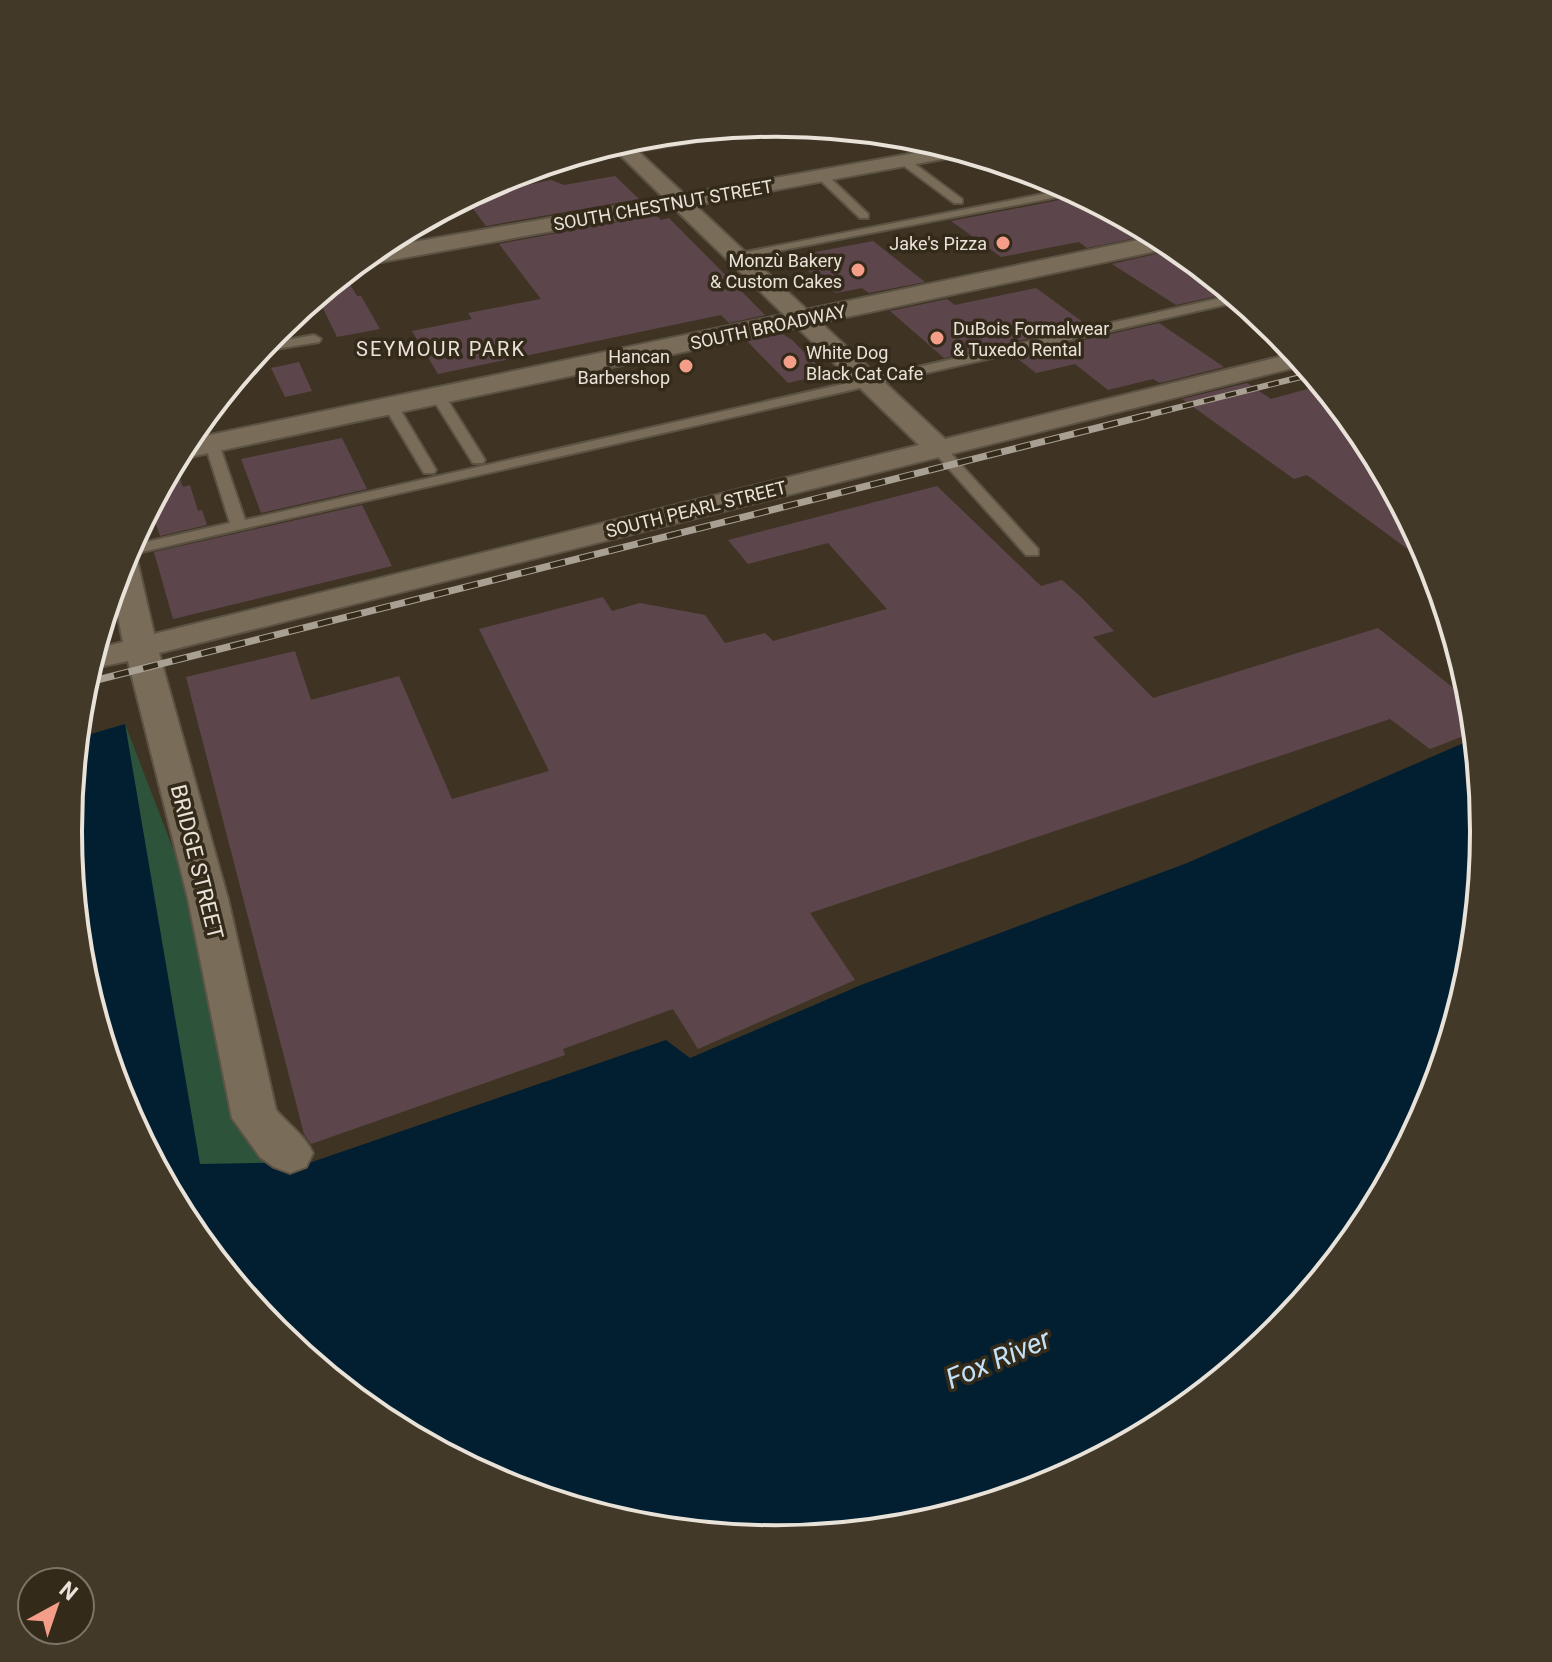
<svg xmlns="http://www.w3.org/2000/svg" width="1552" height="1662" viewBox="0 0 1552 1662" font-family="Roboto,sans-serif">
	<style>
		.green { fill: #2d533b }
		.water { fill: #021f31 }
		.building { fill: #5c464c }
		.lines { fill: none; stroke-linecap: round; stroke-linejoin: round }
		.lane-casing { stroke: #5c5345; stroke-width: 4 }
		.street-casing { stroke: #5c5345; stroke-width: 4 }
		.secondary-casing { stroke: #5c5345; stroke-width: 4 }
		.lane { fill: #796d5a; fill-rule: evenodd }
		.street { fill: #796d5a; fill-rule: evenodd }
		.secondary { fill: #796d5a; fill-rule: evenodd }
		.rail-far1-casing { stroke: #a9a094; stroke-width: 6 }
		.rail-casing { stroke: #a9a094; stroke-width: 7 }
		.rail-far1 { stroke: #342a1a; stroke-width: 4; stroke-dasharray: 11; stroke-linecap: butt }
		.rail { stroke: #342a1a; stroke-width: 5; stroke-dasharray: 15; stroke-linecap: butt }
		.poi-dot { fill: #f49e8a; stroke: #342a1a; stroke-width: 3 }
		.labels { text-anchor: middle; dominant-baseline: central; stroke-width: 7; stroke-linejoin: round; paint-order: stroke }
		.far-street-label { font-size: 18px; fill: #e9e2d8; stroke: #342a1a }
		.far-poi-label { font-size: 18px; fill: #e9e2d8; stroke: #342a1a; text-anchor: end }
		.far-neighbourhood-label { font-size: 20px; letter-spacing: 2px; fill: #e9e2d8; stroke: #342a1a }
		.street-label { font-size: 22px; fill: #e9e2d8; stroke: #342a1a }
		.near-water-label { font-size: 28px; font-style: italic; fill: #c3e1f7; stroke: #342a1a }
		.rim { fill: none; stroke: #e9e2d8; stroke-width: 4 }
	</style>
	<rect width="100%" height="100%" fill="#3f3424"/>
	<path class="green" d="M125,724L290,1153L178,1206L122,1102L82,969L68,831L77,739Z"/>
	<path class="water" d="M125,724L200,1164L312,1162L666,1040L690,1058L861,985L1187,863L1475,738L1484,831L1470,970L1430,1102L1364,1225L1276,1332L1169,1420L1047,1485L914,1525L776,1539L637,1525L505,1485L382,1419L275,1331L187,1224L122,1102L82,969L68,831L77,738Z"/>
	<path class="building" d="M615,176L639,199L486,226L465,198L551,180L564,185Z
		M1075,197L1135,238L1087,248L1079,242L1001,257L951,221Z
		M656,215L661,220L669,218L765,315L729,323L721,315L438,374L412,331L472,319L468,313L541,299L499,244Z
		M873,241L925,282L869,293L862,288L836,293L800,264L808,262L800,255Z
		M1160,253L1226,294L1176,305L1112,264Z
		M349,283L357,296H361L380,329L337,337L317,296L329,286Z
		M1036,288L1087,325L944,358L890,311L947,299L955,305Z
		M1159,323L1224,367L1160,383L1153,379L1108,390L1075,364L1036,373L1014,356Z
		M783,334L792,340L826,374L788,383L747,341Z
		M299,362L312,391L285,397L271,368Z
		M1247,383L1271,399L1322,385L1365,438L1432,567L1307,475L1294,479L1182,399Z
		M342,438L367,489L261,513L241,459Z
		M174,462L183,487L190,485L198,511L202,510L207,525L160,536L150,507Z
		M937,486L1041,586L1062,580L1081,597L1114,631L1093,637L1153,698L1378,628L1471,702L1474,732L1430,749L1390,719L810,913L855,980L698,1049L673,1009L563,1049L565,1055L311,1144L304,1134L186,677L295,651L311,700L399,676L452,799L549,771L479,629L603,597L612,611L640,603L705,615L725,643L765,633L773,641L887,609L828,543L748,564L728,540Z
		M362,505L392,566L173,619L154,552Z"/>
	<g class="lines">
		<defs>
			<path id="lane" d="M782,124L797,125L539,167L568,158Z
				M900,159H908L962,199V203H954L900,163Z
				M818,174H826L868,214V218H860L818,178Z
				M1069,189L1078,193L736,259L730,255Z
				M1234,295L1241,301L124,556L129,546L230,523L205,444L212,440L219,444L245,520Z
				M314,335L321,339L319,342L257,352L264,344Z
				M438,392L445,396L485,460L483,463H473L471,460L431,396Z
				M391,402L398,406L436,470L434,473H424L422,470L384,406Z
				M939,445L944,446L1038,549V555H1026L934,452L932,449Z"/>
			<path id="street" d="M626,140L684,194L949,147L970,154L695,205L945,439L1295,353L1305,365L159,653L228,899L276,1110C289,1125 305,1136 313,1153L306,1167L290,1173L274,1167L260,1157L232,1118L188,899L128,661L89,669L95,649L123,642L113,590L126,552L133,553L137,560L154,634L919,445L675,209L364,265L357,263L374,249L664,198L610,145Z"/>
			<path id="secondary" d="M1157,236L1175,247L176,460L186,440Z"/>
		</defs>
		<use href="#lane" class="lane-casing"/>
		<use href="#street" class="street-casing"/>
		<use href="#secondary" class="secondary-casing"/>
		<use href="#lane" class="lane"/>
		<use href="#street" class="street"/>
		<use href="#secondary" class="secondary"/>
		<defs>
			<path id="rail-far1" d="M1140,417L1313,374"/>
			<path id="rail" d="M85,683L1148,415"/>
		</defs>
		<use href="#rail-far1" class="rail-far1-casing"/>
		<use href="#rail" class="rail-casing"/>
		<use href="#rail-far1" class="rail-far1"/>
		<use href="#rail" class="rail"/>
	</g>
	<g class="poi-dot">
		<circle cx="1003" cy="243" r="8"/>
		<circle cx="858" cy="270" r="8"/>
		<circle cx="937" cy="338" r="8"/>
		<circle cx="790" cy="362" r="8"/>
		<circle cx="686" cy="366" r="8"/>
	</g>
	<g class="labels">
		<g class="far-street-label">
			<text transform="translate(663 205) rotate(-10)">SOUTH CHESTNUT STREET</text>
			<text transform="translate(768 327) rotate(-12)">SOUTH BROADWAY</text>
			<text transform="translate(696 509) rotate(-14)">SOUTH PEARL STREET</text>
		</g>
		<g class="far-poi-label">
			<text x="987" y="243">Jake's Pizza</text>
			<text x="842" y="260">Monzù Bakery<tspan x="842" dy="21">&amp; Custom Cakes</tspan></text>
			<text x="953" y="328" text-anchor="start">DuBois Formalwear<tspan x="953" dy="21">&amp; Tuxedo Rental</tspan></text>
			<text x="806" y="352" text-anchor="start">White Dog<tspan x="806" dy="21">Black Cat Cafe</tspan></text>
			<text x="670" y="356">Hancan<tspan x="670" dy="21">Barbershop</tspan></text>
		</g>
		<g class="far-neighbourhood-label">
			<text x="441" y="349">SEYMOUR PARK</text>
		</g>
		<g class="street-label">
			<text transform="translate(197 862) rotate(76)">BRIDGE STREET</text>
		</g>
		<g class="near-water-label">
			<text transform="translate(998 1359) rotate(-23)">Fox River</text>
		</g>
	</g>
	<path d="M0 0H1552V1662H0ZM82 831a694 694 0 1 1 1388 0a694 694 0 1 1-1388 0Z" fill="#423929" fill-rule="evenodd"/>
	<path class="rim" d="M82 831a694 694 0 1 1 1388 0a694 694 0 1 1-1388 0Z"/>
	<g transform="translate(56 1606) rotate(40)"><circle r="38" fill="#342a1a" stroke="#7c7466" stroke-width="2"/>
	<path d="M0-6L14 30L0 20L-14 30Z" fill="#f49e8a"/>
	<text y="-12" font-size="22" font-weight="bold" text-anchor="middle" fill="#e9e2d8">N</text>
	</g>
</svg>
